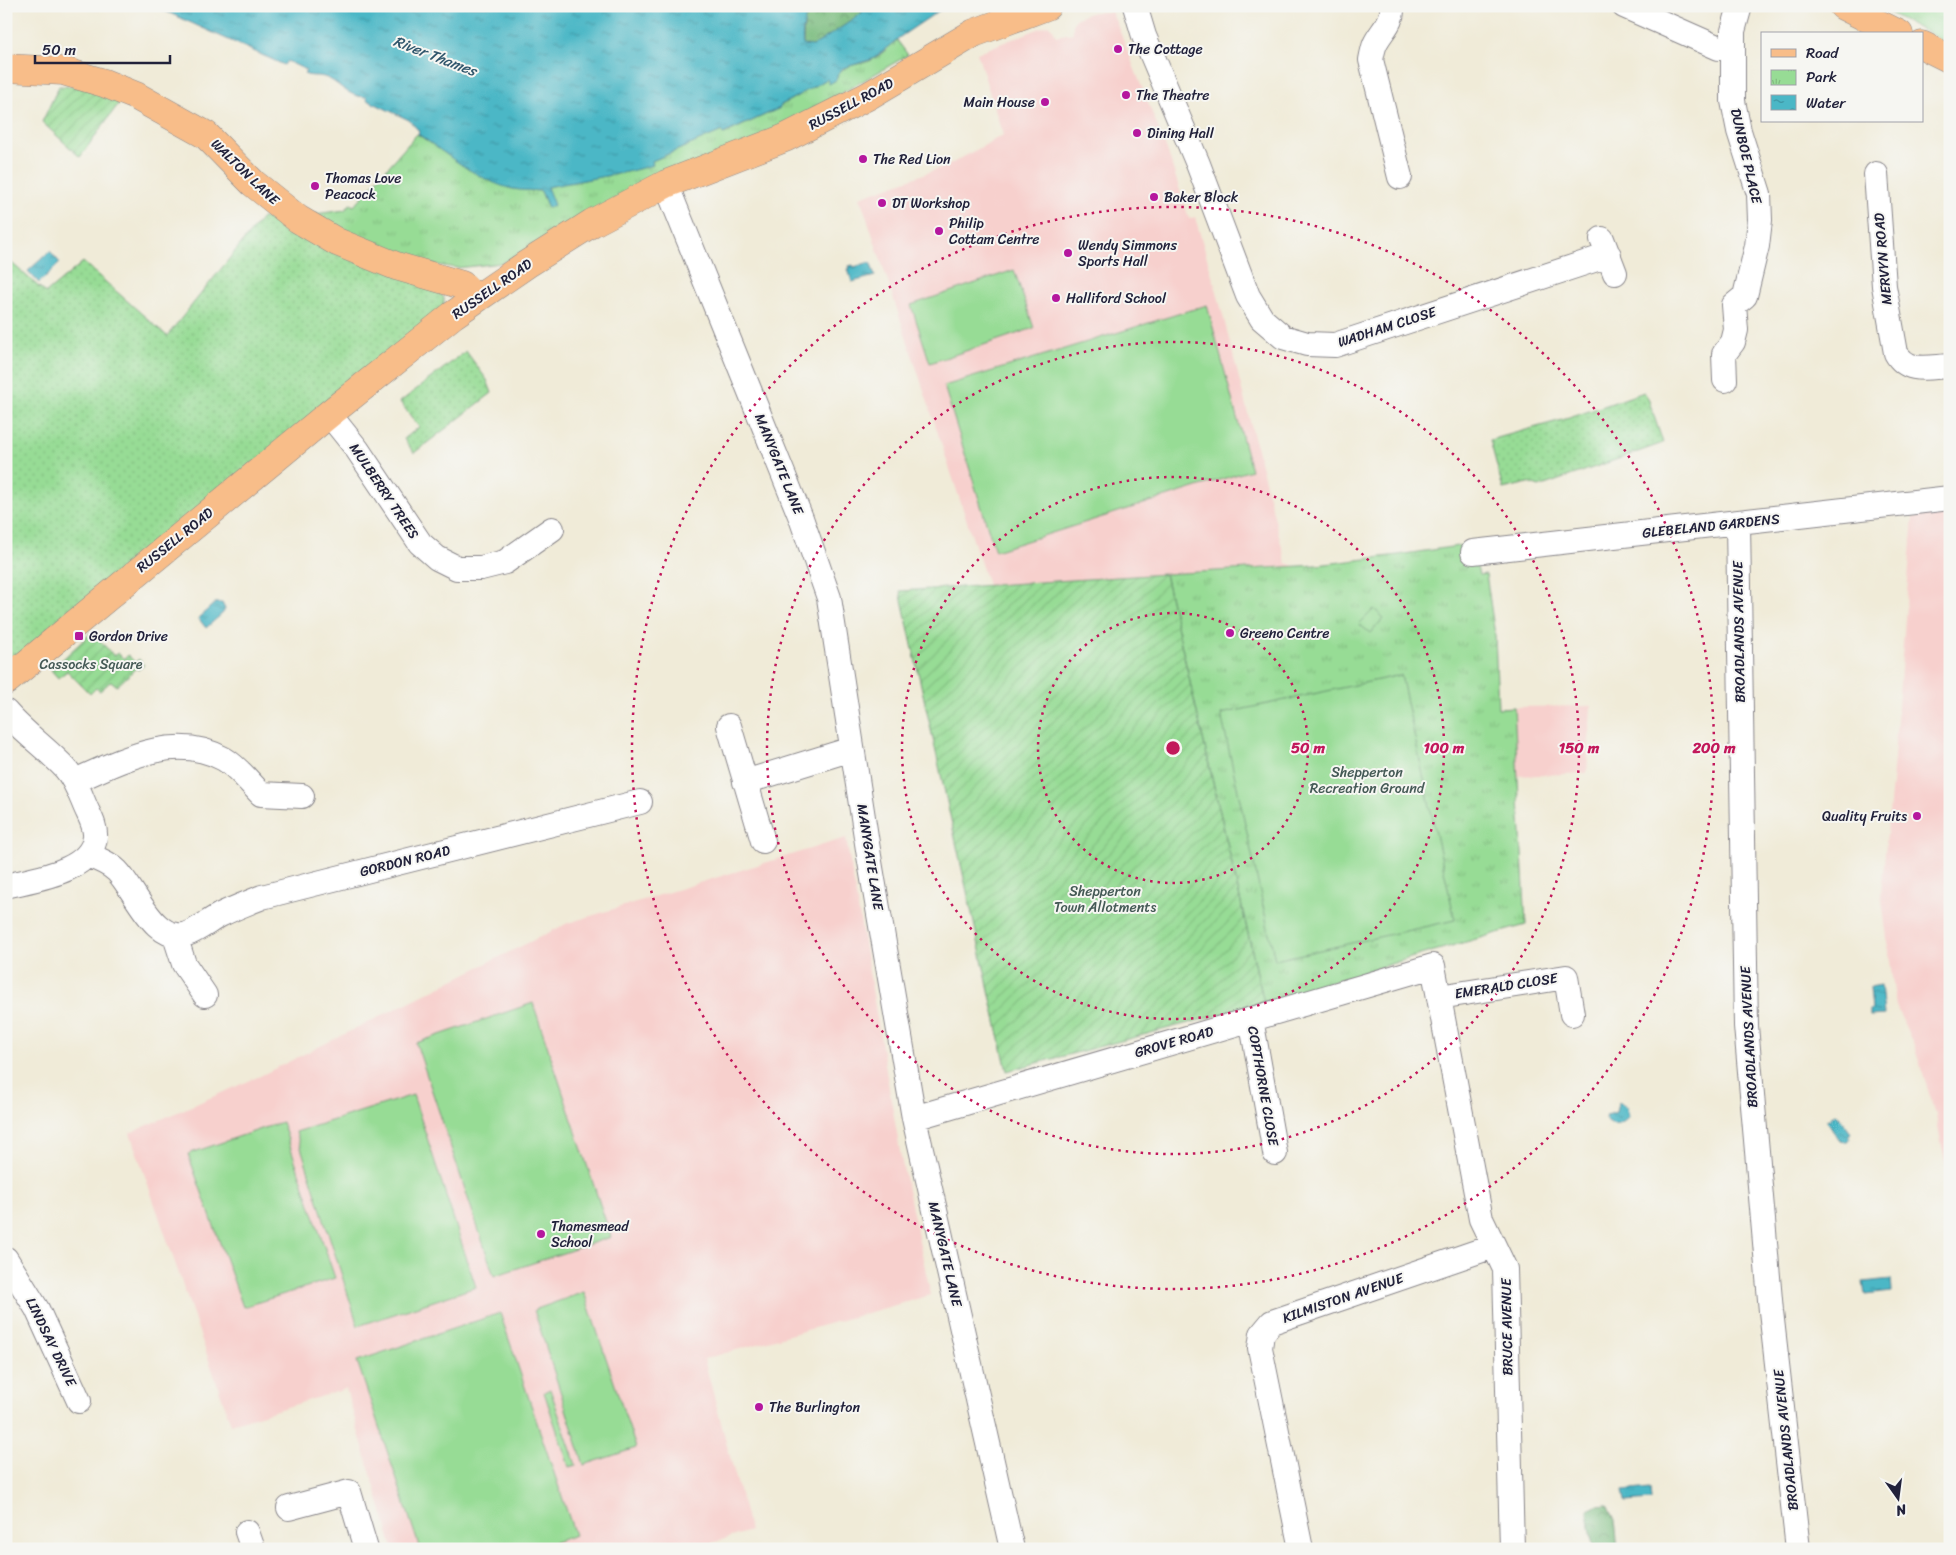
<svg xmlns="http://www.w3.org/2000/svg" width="1956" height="1555" viewBox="0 0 1956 1555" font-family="Sriracha,sans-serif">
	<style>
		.built { fill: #f7d0cd }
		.grass { fill: url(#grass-dots); stroke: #5c7f68 }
		.forest { fill: url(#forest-crowns); stroke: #4e6f5c }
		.park { fill: url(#park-tufts); stroke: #5c7f68 }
		.garden { fill: url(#garden-furrows); stroke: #5c7f68 }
		.pitch { fill: #97dc95; stroke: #5c7f68 }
		.water { fill: url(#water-ripples); stroke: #366c80 }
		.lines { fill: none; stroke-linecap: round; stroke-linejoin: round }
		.stream { stroke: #4bb7c6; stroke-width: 5.5 }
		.minor-casing { stroke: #89868a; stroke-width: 26 }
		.major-casing { stroke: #89868a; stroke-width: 29 }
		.minor { stroke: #fff; stroke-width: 24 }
		.major { stroke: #f8bd89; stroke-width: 28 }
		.ring { fill: none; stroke: #c2185b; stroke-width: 2.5; stroke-dasharray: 2.5 5 }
		.poi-dot { fill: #b5179e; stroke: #f6f6f2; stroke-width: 2 }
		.labels { text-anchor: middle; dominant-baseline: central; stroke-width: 4; stroke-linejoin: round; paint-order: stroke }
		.poi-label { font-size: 14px; fill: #22223b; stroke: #f6f6f2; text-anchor: start }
		.street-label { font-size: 14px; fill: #22223b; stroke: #f6f6f2 }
		.park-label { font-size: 14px; fill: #455a56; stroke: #f6f6f2 }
		.water-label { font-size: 15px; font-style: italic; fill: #30566c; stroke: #f6f6f2 }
		.centre { fill: #c2185b; stroke: #f6f6f2; stroke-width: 2.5 }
		.ring-label { font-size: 15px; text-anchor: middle; font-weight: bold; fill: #c2185b; stroke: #f6f6f2; stroke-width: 4; stroke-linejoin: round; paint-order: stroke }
	</style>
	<defs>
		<pattern id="grass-dots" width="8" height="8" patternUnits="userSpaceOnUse" patternTransform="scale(1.25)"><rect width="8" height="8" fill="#97dc95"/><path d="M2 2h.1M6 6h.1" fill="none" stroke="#82bc81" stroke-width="1.8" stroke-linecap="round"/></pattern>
		<pattern id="forest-crowns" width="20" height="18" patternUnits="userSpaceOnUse" patternTransform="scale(1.25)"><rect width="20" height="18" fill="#79bc7e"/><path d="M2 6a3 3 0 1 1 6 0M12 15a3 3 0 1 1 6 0" fill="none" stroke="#639868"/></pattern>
		<pattern id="park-tufts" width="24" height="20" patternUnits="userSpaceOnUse" patternTransform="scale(1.25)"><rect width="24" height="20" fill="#97dc95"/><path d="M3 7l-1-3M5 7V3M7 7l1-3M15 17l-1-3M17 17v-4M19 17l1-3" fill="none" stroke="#82bc81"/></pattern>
		<pattern id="garden-furrows" width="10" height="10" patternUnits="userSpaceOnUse" patternTransform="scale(1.25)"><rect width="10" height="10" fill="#97dc95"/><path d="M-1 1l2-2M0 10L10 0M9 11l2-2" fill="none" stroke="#82bc81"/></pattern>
		<pattern id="water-ripples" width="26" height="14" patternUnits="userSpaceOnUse" patternTransform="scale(1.25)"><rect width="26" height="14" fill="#4bb7c6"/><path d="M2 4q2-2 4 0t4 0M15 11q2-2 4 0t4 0" fill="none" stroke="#3e94a2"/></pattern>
	</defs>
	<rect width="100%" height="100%" fill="#f6f6f2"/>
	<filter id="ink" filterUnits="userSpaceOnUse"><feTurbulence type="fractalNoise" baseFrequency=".02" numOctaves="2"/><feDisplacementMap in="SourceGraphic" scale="10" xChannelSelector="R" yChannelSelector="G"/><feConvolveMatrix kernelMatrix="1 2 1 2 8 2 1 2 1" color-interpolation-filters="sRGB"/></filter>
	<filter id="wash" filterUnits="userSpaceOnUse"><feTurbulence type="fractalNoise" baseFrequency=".0096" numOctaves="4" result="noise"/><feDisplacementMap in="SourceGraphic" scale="20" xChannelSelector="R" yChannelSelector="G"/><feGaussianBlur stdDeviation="1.12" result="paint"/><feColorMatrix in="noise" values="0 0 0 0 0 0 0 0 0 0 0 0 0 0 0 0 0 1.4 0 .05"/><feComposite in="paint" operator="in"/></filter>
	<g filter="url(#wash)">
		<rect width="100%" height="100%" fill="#f0ebd8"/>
		<path class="built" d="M1093,12H1111L1116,22L1168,153L1189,219L1195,217L1217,292L1286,563L1294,566L988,585L860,197L949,165L1003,135L977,53L1048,25L1053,29L1056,36L1073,33V23L1077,18Z
			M1950,512V1187L1935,1111L1914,1046L1896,1006L1881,893L1892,783L1913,517Z
			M1591,706L1587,773L1515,776L1514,707Z
			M846,838L902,1163L931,1295L704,1359L750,1531L693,1549H393L346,1389L231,1424L130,1133L260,1076L568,923Z"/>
		<path class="grass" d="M262,218H283L436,288L444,298V310L6,666V511L12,507L6,501V258L46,293L83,262L167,336Z
			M466,351L487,380L492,393L414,453L404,439L419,427L400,402Z
			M1644,392L1648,398L1663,443L1539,487L1528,483L1503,489L1490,440L1569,418Z"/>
		<path class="forest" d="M809,6H861L862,13L845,25L813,46L803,45L804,21Z
			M1608,1505L1615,1520L1618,1549H1593L1588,1510L1596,1506Z"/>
		<path class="park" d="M1877,6H1950V45Z
			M897,40L908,55L788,124L534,248L501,263L457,268L402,260L356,241L315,214L345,210L350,204L354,206L417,134L465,166L513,189L541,191L548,208L546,187L627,172L652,164V161L722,131L724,134L780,108V106L827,79L829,83L836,80C841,63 858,66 872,60C881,55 890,46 897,40Z
			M1471,544L1479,575L1486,574L1495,635L1498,708L1514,707L1526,925L1420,955L1264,1003L1165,574L1317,565L1398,555Z"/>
		<path class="garden" d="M59,86L79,87L122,99L80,157L42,122Z
			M1165,574L1264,1003L1007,1071L900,591Z
			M92,632L114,656L118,653L124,659L128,655L135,662L139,659L144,665L138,670L136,668L117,686L111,681L100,691L96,688L90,694L67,671L58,678L51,670Z"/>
		<path class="pitch" d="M1014,270L1034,328L930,363L911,305Z
			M1207,305L1251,470L995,551L944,386Z
			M1374,609L1384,618L1370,633L1359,624Z
			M1401,675L1455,920L1275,960L1221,714Z
			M533,1003L611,1237L494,1276L416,1043Z
			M413,1095L476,1287L358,1326L296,1132Z
			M282,1122L335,1278L243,1307L188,1154Z
			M584,1292L636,1448L584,1465L534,1310Z
			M500,1313L575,1535L535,1549H420L357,1361Z
			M550,1389L576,1465L569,1467L544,1392Z"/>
		<path class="water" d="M154,6H809C805,19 801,32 803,45L813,46L845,25L862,13L861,6H946L900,37L873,59L843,68L838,74L836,80L829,84L827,79L781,105L780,108L723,134L722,131L652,161L653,165L627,172L547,187L554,205L548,208L541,191C532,190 522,191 513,189C480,182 445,153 418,134L419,131L409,120L367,100V97C345,97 339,81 324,77C317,75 311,77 304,74L306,70L287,61L284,65Z
			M50,251L60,263L39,283L28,271Z
			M870,262L875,276L852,282L848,269H850L849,266L853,265L854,267Z
			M215,603H222L225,609L223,613L206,628L198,618Z
			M1881,985L1884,1015L1869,1016V1010L1872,1009L1870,987Z
			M1621,1102L1627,1108L1629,1117C1622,1124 1613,1129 1605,1119L1606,1115L1616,1112L1618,1103Z
			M1836,1113L1851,1133L1849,1135L1850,1139L1845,1142L1840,1141L1826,1121Z
			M1891,1279L1892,1292L1865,1295L1863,1282Z
			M1650,1488L1651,1500L1625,1502L1623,1491Z"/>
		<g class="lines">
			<path class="stream" d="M1939,6L1950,12"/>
		</g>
	</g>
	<g filter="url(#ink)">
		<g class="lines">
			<defs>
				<path id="minor" d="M1135,6L1144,36L1198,164L1248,296L1262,319L1283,337L1307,344L1335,345L1609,255
					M1392,6C1394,22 1381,31 1375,44C1373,49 1372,55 1371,60L1400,177
					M1624,6L1719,48L1732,46
					M1876,174L1884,286L1896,353C1908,374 1929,367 1950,366
					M666,184L801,518L829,598L869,856L914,1118L1012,1549
					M1602,239L1615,273
					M1725,380L1724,354L1733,342L1736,330L1734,305L1745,296L1757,246L1760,220L1759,194L1739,131L1733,101V31L1740,6
					M329,414L357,449L420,543L437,558L457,568H481L505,562L552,529
					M1738,523L1746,1026L1771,1311L1798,1549
					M1473,552L1950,498
					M6,712C24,733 46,748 65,768C75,779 80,794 86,808C90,817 96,827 95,837C92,872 33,879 6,886
					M729,726L763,841
					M75,781C120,761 175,731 224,759C238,767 250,783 261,794L302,796
					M745,782L852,749
					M87,855C98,859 109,863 117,871C135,889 155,945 187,934C198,930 209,921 220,915C234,908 248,903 262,897L640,802
					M175,936L184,964L205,995
					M1439,997L1566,977L1572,1014
					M1251,1019L1275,1153
					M914,1118L1433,966L1481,1219L1505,1269L1512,1549
					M6,1259L37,1309L79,1401
					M289,1508L349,1492L366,1549
					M247,1532L253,1549
					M1301,1549L1260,1348L1262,1334L1272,1322L1494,1246"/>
				<path id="major" d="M1843,6L1899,34
					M1922,45L1950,59
					M6,68L63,71L104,83L136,96L206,135L253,183L298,219L337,242L396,266L462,285L476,299
					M6,681L329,414L453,315L527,264L592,223L666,184L785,138L868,96L974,33L1047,6"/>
			</defs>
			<use href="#minor" class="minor-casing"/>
			<use href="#major" class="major-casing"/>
			<use href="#minor" class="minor"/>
			<use href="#major" class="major"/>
		</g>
	</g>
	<g class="ring">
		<circle cx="1173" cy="748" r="135"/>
		<circle cx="1173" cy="748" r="271"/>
		<circle cx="1173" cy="748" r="406"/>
		<circle cx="1173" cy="748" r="541"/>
	</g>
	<g class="poi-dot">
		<circle cx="1118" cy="49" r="5"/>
		<circle cx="1126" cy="95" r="5"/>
		<circle cx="1045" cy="102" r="5"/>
		<circle cx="1137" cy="133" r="5"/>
		<circle cx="863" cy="159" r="5"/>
		<circle cx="315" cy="186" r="5"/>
		<circle cx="1154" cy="197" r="5"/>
		<circle cx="882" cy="203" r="5"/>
		<circle cx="939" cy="231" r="5"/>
		<circle cx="1068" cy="253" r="5"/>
		<circle cx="1056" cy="298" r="5"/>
		<circle cx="1230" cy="633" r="5"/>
		<rect x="74" y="631" width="10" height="10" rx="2.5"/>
		<circle cx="1917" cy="816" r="5"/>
		<circle cx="541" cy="1234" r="5"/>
		<circle cx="759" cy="1407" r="5"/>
	</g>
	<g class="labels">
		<g class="poi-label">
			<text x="1128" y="49">The Cottage</text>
			<text x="1136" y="95">The Theatre</text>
			<text x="1035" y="102" text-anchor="end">Main House</text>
			<text x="1147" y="133">Dining Hall</text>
			<text x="873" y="159">The Red Lion</text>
			<text x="325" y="178">Thomas Love<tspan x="325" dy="16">Peacock</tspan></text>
			<text x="1164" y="197">Baker Block</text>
			<text x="892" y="203">DT Workshop</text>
			<text x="949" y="223">Philip<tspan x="949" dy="16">Cottam Centre</tspan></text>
			<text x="1078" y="245">Wendy Simmons<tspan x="1078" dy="16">Sports Hall</tspan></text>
			<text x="1066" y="298">Halliford School</text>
			<text x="1240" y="633">Greeno Centre</text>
			<text x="89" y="636">Gordon Drive</text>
			<text x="1907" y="816" text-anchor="end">Quality Fruits</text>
			<text x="551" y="1226">Thamesmead<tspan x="551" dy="16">School</tspan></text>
			<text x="769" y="1407">The Burlington</text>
		</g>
		<g class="street-label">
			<text transform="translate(851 104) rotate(-28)">RUSSELL ROAD</text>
			<text transform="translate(1746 156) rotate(77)">DUNBOE PLACE</text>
			<text transform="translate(245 172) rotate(44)">WALTON LANE</text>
			<text transform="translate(1883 259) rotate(-95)">MERVYN ROAD</text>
			<text transform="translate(492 289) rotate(-35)">RUSSELL ROAD</text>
			<text transform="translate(1387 327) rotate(-18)">WADHAM CLOSE</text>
			<text transform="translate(779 464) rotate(68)">MANYGATE LANE</text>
			<text transform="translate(384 491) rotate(56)">MULBERRY TREES</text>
			<text transform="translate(1711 526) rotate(-6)">GLEBELAND GARDENS</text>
			<text transform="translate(175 540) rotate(-39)">RUSSELL ROAD</text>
			<text transform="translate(1739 632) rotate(-91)">BROADLANDS AVENUE</text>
			<text transform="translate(870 857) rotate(81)">MANYGATE LANE</text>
			<text transform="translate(405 861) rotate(-14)">GORDON ROAD</text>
			<text transform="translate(1506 986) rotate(-9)">EMERALD CLOSE</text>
			<text transform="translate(1749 1037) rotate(-93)">BROADLANDS AVENUE</text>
			<text transform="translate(1174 1042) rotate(-16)">GROVE ROAD</text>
			<text transform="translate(1263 1086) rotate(80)">COPTHORNE CLOSE</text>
			<text transform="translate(945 1254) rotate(77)">MANYGATE LANE</text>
			<text transform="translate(1343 1298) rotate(-19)">KILMISTON AVENUE</text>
			<text transform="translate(1507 1327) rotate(-91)">BRUCE AVENUE</text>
			<text transform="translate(51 1342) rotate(64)">LINDSAY DRIVE</text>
			<text transform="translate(1786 1440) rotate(-96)">BROADLANDS AVENUE</text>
		</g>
		<g class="park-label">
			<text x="91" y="664">Cassocks Square</text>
			<text x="1367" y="772">Shepperton<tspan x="1367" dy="16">Recreation Ground</tspan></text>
			<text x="1105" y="891">Shepperton<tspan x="1105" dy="16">Town Allotments</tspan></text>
		</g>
		<g class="water-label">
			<text transform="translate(435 56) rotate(21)">River Thames</text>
		</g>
	</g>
	<circle cx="1173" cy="748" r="8" class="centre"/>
	<g class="ring-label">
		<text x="1308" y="753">50 m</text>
		<text x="1444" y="753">100 m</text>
		<text x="1579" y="753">150 m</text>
		<text x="1714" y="753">200 m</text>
	</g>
	<rect width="1956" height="1555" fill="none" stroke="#f6f6f2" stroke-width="25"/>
	<rect x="1761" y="32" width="162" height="90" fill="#f6f6f2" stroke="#a1a1a9"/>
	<rect x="1771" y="49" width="25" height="8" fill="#f8bd89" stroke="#a1a1a9"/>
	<text x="1806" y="58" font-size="15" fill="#22223b">Road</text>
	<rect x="1771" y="70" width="25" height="15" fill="url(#park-tufts)" stroke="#a1a1a9"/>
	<text x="1806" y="82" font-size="15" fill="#22223b">Park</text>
	<rect x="1771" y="95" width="25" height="15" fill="url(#water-ripples)" stroke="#a1a1a9"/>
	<text x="1806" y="108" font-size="15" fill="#22223b">Water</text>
	<g transform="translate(1898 1498) rotate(166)" stroke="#f6f6f2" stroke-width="4" paint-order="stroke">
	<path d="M0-4L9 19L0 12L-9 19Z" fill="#22223b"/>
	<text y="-8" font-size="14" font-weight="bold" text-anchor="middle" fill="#22223b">N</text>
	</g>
	<path d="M35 55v8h135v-8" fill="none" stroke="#22223b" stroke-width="2.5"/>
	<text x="42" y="55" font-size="15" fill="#22223b" stroke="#f6f6f2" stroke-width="4" paint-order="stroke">50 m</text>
</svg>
